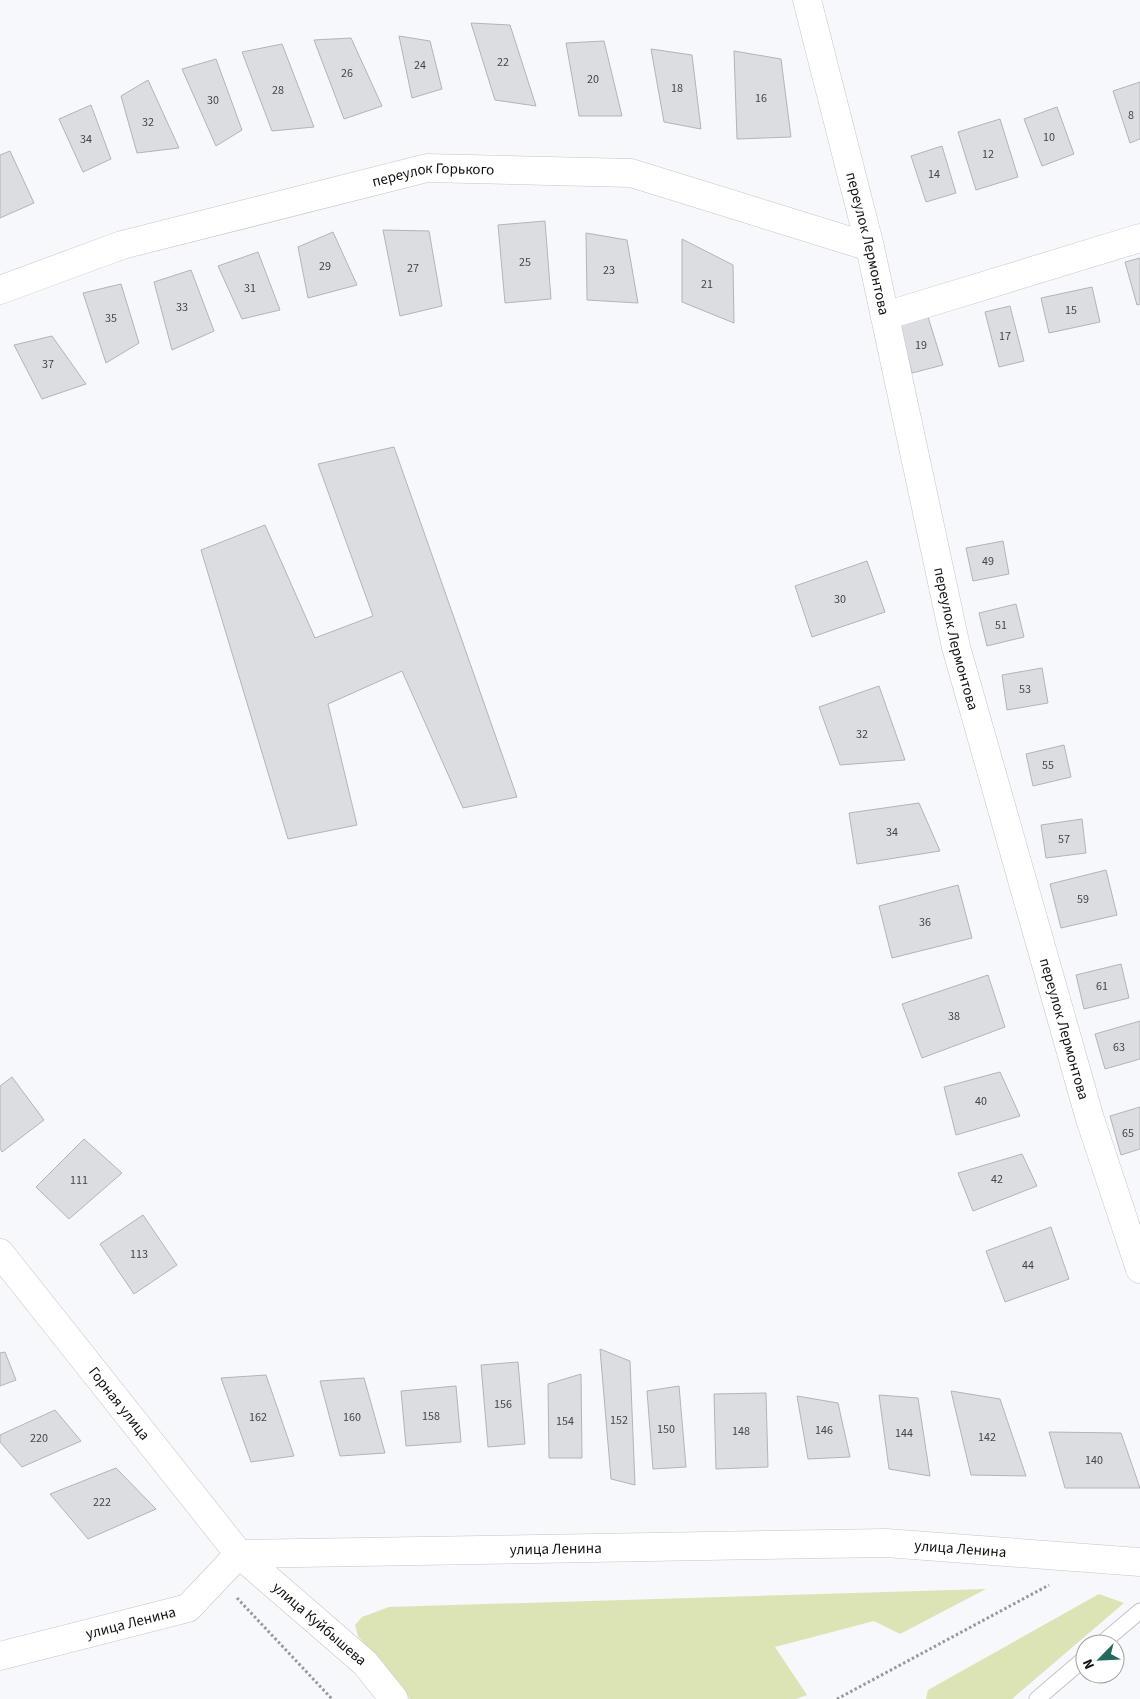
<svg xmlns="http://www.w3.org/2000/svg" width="1140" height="1699" viewBox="0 0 1140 1699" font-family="'Source Sans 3',sans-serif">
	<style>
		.green { fill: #dce3b5 }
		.building { fill: #dcdde1; stroke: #b4b4b8 }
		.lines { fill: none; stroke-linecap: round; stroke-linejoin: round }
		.lane-casing { stroke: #c4c5c9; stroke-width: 17 }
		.street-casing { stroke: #c4c5c9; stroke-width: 29 }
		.path { stroke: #97989b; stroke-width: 3; stroke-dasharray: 2.5 2.5; stroke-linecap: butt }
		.lane { stroke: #fff; stroke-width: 15 }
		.street { stroke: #fff; stroke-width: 28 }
		.labels { text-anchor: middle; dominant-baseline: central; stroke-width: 4; stroke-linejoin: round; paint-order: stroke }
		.number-label { font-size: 12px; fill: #444547 }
		.street-label { font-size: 15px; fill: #121214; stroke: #fff }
	</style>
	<rect width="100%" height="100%" fill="#f7f8fc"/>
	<path class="green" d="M986,1589L900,1634L874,1621L775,1647L807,1695L796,1699H410L358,1636L355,1625L362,1617L389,1607Z
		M1099,1594L1124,1603L1012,1699H926L928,1690Z"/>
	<path class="building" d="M471,23L510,25L536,106L495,100Z
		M399,36L430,41L442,89L412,98Z
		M351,38L382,106L344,119L314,40Z
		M604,41L622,116H579L566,43Z
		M282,44L314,127L272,131L242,52Z
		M651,49L692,55L701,129L664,122Z
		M734,51L781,59L791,137L737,139Z
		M216,59L242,130L216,146L182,69Z
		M148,80L179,148L137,153L121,96Z
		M1140,82V139L1130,143L1113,91Z
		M91,105L111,159L83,172L59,119Z
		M1057,107L1074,154L1042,166L1024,119Z
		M1000,119L1018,177L976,190L958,132Z
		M942,146L956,193L926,202L911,156Z
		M10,151L34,203L0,218V155Z
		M545,221L551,299L505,303L498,225Z
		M383,230L429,231L442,306L400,316Z
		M333,232L357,285L308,298L298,247Z
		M586,233L627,240L638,303L587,300Z
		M682,239L733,265L734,323L682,302Z
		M258,252L280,310L242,319L218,266Z
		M1140,258V304L1137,305L1125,262Z
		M191,270L214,331L172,350L154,282Z
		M121,284L139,343L106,363L83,293Z
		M1092,287L1100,322L1049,333L1041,298Z
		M1010,306L1024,361L999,367L985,312Z
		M928,317L943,365L912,373L899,326Z
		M52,336L86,384L42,399L14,345Z
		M394,447L517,797L463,808L402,671L328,704L357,825L288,839L201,550L265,525L315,638L373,616L318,464Z
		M1003,541L1009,574L973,581L966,548Z
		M867,561L885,612L812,637L795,586Z
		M1016,604L1024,637L987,646L979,613Z
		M1042,668L1048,703L1007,710L1002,675Z
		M879,686L905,760L840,765L819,707Z
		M1064,745L1071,777L1033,786L1026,754Z
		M919,803L940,851L857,864L849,813Z
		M1082,819L1086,853L1046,858L1041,825Z
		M1106,870L1117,915L1061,928L1050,884Z
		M958,885L972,938L892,958L879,906Z
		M1121,964L1129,998L1084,1009L1076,975Z
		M988,975L1005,1027L922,1058L902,1004Z
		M1140,1021V1059L1105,1069L1095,1034Z
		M1000,1072L1020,1116L956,1135L944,1087Z
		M12,1077L44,1120L2,1152L0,1148V1086Z
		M1140,1107V1149L1121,1155L1110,1116Z
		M84,1139L122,1173L69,1219L36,1187Z
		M1022,1154L1037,1186L973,1211L958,1173Z
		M143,1215L177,1265L134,1294L100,1244Z
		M1051,1227L1069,1279L1005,1302L986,1251Z
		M600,1349L630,1361L635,1485L611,1479Z
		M5,1352L16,1380L0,1386V1353Z
		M518,1362L525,1444L488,1447L481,1365Z
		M581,1374L582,1458H549L548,1384Z
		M266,1375L294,1456L251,1462L221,1378Z
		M364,1378L385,1453L340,1456L320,1381Z
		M456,1386L461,1442L406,1446L401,1391Z
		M679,1386L686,1467L653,1469L647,1391Z
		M951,1391L1000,1399L1026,1476L971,1475Z
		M766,1393L768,1467L716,1469L714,1394Z
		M879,1395L918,1398L930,1476L889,1469Z
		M797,1396L838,1403L850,1457L808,1459Z
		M55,1410L81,1441L22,1467L0,1442V1435Z
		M1049,1432L1121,1433L1140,1488H1065Z
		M116,1468L156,1509L88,1539L50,1494Z"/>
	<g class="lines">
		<defs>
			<path id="lane" d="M1101,1644L1140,1611
				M1037,1699L1085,1658"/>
			<g id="street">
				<path id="s1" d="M807,0L870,247L956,647L1090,1119L1140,1269"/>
				<path id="s2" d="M0,290L122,245L427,168L631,173L870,247"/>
				<path d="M885,316L1140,238"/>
				<path id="s3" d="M0,1253L239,1554L365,1663L394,1699"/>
				<path id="s4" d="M0,1656L188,1608L239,1554L886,1543L1140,1562"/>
			</g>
		</defs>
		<use href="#lane" class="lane-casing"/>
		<use href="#street" class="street-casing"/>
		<path class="path" d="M237,1598L332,1699
			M837,1699L1049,1585"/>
		<use href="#lane" class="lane"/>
		<use href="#street" class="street"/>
	</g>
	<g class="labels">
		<g class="number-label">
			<text x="503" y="62">22</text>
			<text x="420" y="65">24</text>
			<text x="347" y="73">26</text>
			<text x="593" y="79">20</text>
			<text x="677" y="88">18</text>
			<text x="278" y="90">28</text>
			<text x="761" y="98">16</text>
			<text x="213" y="100">30</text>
			<text x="1131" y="115">8</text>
			<text x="148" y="122">32</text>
			<text x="1049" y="137">10</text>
			<text x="86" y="139">34</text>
			<text x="988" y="154">12</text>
			<text x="934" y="174">14</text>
			<text x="525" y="262">25</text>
			<text x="325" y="266">29</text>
			<text x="413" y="268">27</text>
			<text x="609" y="270">23</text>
			<text x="707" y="284">21</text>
			<text x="250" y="288">31</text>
			<text x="182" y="307">33</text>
			<text x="1071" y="310">15</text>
			<text x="111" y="318">35</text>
			<text x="1005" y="336">17</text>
			<text x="921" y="345">19</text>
			<text x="48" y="364">37</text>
			<text x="988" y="561">49</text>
			<text x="840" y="599">30</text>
			<text x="1001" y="625">51</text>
			<text x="1025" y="689">53</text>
			<text x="862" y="734">32</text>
			<text x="1048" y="765">55</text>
			<text x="892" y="832">34</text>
			<text x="1064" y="839">57</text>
			<text x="1083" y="899">59</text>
			<text x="925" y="922">36</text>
			<text x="1102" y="986">61</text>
			<text x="954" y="1016">38</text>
			<text x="1119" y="1047">63</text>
			<text x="981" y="1101">40</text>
			<text x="1128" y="1133">65</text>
			<text x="997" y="1179">42</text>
			<text x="79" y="1180">111</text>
			<text x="139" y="1254">113</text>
			<text x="1028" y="1265">44</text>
			<text x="503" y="1404">156</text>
			<text x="431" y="1416">158</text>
			<text x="258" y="1417">162</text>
			<text x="352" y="1417">160</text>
			<text x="619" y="1420">152</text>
			<text x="565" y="1421">154</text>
			<text x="666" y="1429">150</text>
			<text x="824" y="1430">146</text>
			<text x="741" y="1431">148</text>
			<text x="904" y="1433">144</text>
			<text x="987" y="1437">142</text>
			<text x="39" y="1438">220</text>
			<text x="1094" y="1460">140</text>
			<text x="102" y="1502">222</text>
		</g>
		<g class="street-label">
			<text stroke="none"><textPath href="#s2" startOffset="450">переулок Горького</textPath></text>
			<text stroke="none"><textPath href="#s1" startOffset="251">переулок Лермонтова</textPath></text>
			<text stroke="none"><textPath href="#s1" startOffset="656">переулок Лермонтова</textPath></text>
			<text stroke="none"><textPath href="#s1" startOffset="1061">переулок Лермонтова</textPath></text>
			<text stroke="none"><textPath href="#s3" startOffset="192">Горная улица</textPath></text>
			<text stroke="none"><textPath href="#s4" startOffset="585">улица Ленина</textPath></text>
			<text stroke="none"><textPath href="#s4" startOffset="990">улица Ленина</textPath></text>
			<text stroke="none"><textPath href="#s4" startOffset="135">улица Ленина</textPath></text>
			<text stroke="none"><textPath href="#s3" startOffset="491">улица Куйбышева</textPath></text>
		</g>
	</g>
	<g transform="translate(1100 1659) rotate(246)"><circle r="24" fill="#ffffff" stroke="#a0a0a1"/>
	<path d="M0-4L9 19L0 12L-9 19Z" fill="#22695e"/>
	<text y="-8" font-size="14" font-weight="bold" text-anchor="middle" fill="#121214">N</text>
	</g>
</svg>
